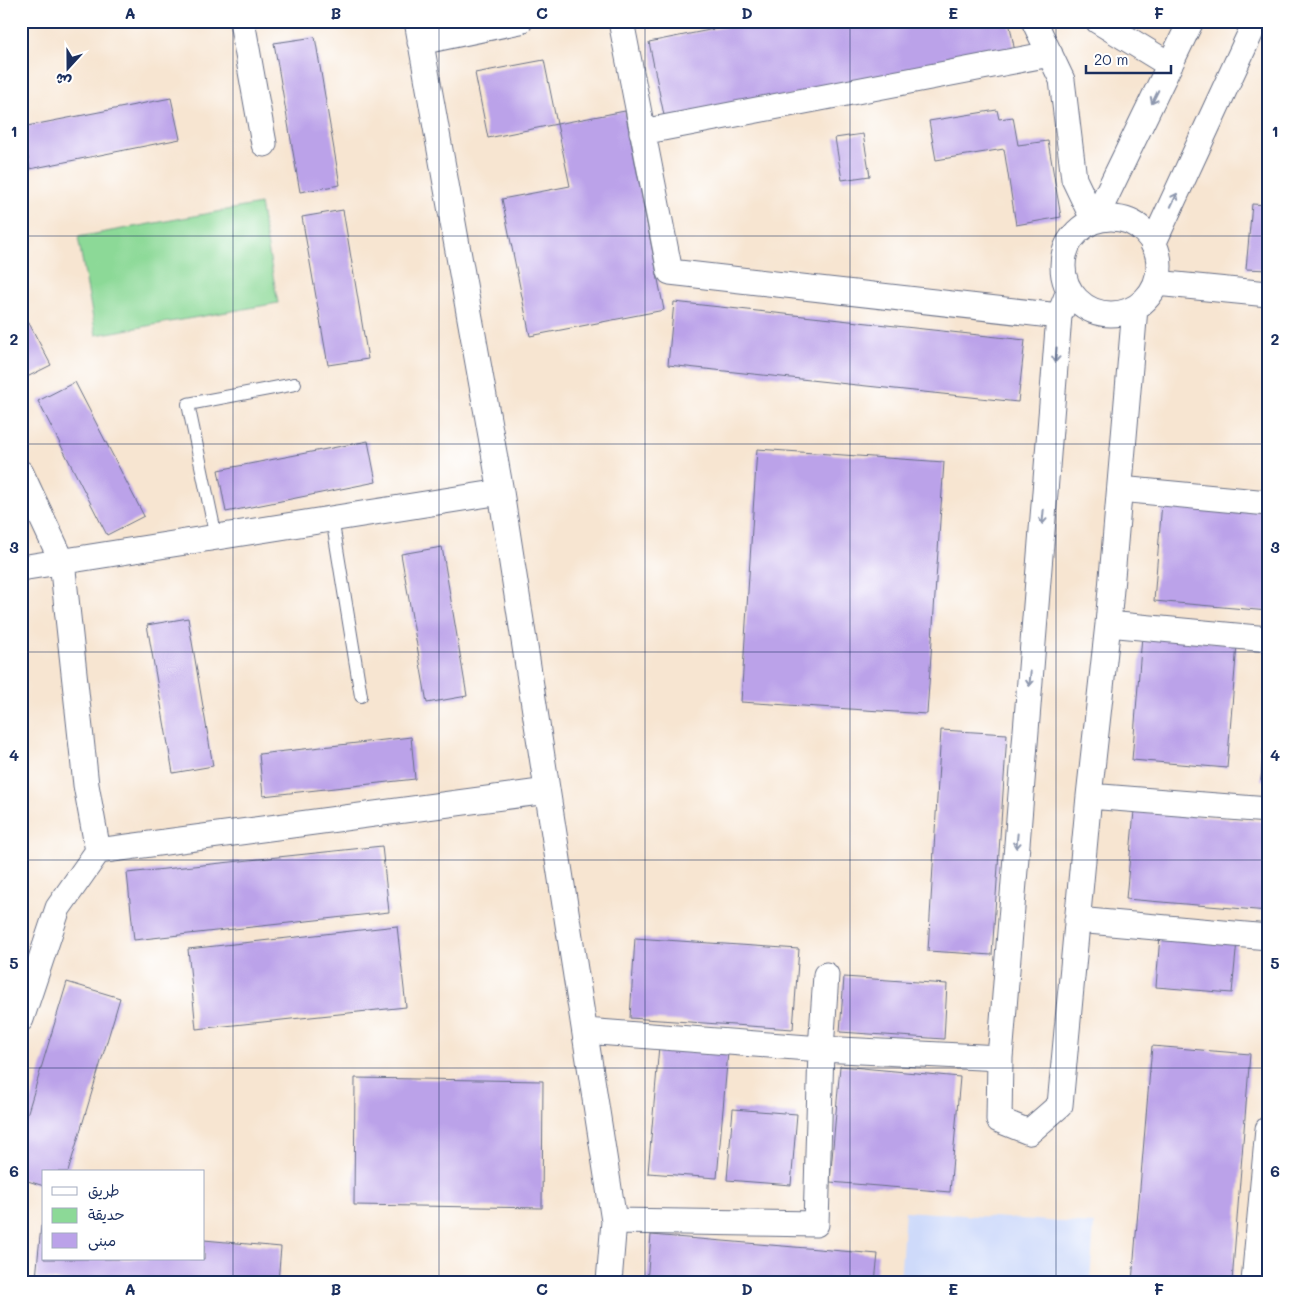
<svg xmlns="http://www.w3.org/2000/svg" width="1289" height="1303" viewBox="0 0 1289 1303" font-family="Mali,'Playpen Sans Arabic',sans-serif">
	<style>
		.built { fill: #cedafa }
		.park { fill: #8cd997; stroke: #54847a }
		.building { fill: #bba2e9 }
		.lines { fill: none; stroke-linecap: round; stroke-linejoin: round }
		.lane-casing { stroke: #686f86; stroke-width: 14 }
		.street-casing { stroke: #686f86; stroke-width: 27 }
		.lane { stroke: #fff; stroke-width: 12 }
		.street { stroke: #fff; stroke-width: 25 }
		.oneway { stroke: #8d97ae }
		.grid { fill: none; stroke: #1b2f5e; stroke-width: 1; stroke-opacity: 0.55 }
		.neatline { fill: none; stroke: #1b2f5e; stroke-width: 2 }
		.grid-label { font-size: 16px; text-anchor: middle; font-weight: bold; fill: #1b2f5e }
	</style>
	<rect width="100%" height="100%" fill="#fff"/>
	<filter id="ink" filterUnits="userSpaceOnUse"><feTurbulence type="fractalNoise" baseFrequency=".02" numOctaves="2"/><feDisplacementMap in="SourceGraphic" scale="10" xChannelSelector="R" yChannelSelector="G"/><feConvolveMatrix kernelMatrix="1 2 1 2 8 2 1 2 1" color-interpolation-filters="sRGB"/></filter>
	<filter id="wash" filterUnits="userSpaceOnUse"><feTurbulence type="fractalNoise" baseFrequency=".0096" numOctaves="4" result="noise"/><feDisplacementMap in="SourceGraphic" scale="20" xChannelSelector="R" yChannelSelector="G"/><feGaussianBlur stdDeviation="1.12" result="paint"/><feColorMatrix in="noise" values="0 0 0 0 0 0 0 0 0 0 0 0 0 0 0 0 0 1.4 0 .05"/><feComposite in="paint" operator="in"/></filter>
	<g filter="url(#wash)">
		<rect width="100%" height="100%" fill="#f7e5d1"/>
		<path class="built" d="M905,1211L1094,1224L1090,1282H900Z"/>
		<path class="park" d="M260,204L278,303L96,335L78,237Z"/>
		<g id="blocks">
			<path class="building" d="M755,21H1009L1015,52L665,120L649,42Z
				M315,37L340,185L300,192L274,43Z
				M544,60L557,124L488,138L475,73Z
				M171,98L180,139L30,169L22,127Z
				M997,110L999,119L1013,117L1018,145L1048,141L1061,217L1016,225L1004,149L936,160L929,121Z
				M625,111L664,310L530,336L502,199L570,186L557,124Z
				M863,134L870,176L842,180L835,138Z
				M1252,204L1268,205V270L1246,269Z
				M343,210L368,359L328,365L302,217Z
				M674,302L1025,340L1018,402L668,365Z
				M21,308L51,365L21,380Z
				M75,382L144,516L107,535L38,401Z
				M368,441L376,482L226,512L218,470Z
				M757,449L944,462L927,714L741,702Z
				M1162,502L1268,511V611L1154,601Z
				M442,547L467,696L427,703L401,554Z
				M188,618L213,766L173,773L147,625Z
				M1142,636L1237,644L1227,768L1132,760Z
				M1266,715H1268V781L1261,780Z
				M941,730L1007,734L992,955L928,951Z
				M411,737L415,779L263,796L259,754Z
				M1134,811L1268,822V911L1126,899Z
				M382,846L389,912L134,940L127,873Z
				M397,926L406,1007L196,1029L188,949Z
				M1160,935L1237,941L1232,993L1156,987Z
				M635,938L799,949L793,1029L630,1018Z
				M844,977L947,984L944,1039L840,1032Z
				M67,982L120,998L68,1172H44V1186L21,1179V1135Z
				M659,1046L728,1052L717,1178L648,1173Z
				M1152,1046L1250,1054L1232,1282H1132Z
				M840,1066L960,1077L950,1192L830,1182Z
				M355,1078L543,1081L542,1208L354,1205Z
				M733,1109L797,1114L791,1185L727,1180Z
				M41,1226H44V1259H204V1240L281,1247L278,1282H77L36,1278Z
				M651,1235L878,1254L875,1282H647Z"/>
		</g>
	</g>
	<g filter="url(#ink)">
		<use href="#blocks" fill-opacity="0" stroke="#686f86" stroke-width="1"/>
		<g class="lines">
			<defs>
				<path id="lane" d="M332,518L361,696
					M216,537L188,404L295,384"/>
				<path id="street" d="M242,21L264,144
					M417,21L501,492L614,1221L609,1282
					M621,21L670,272L1059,316
					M1034,21L1062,80L1074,179L1094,221
					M1098,21L1170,65
					M420,42L520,21
					M642,132L1050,54
					M1063 266a48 48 0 1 1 96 0a48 48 0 1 1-96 0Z
					M1094,221L1191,21
					M1153,244L1256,21
					M1156,283L1268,294
					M1069,291L1059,316L1000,1058L999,1120L1029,1132L1060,1105L1089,796L1108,624L1135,308
					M21,473L62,561L86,785L98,851L58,908L21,1019
					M1120,489L1268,503
					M21,568L501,492
					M1108,624L1268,639
					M1089,796L1268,810
					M98,851L547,791
					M1077,920L1268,937
					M585,1031L821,1049L1000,1058
					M614,1221L816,1224L821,1049L826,975
					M1254,1282L1268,1129"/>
			</defs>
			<use href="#lane" class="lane-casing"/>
			<use href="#street" class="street-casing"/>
			<use href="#lane" class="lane"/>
			<use href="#street" class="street"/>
		</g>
		<defs><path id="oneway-shaft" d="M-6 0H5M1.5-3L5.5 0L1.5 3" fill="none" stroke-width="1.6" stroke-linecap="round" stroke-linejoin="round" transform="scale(1.25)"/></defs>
		<g class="oneway">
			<use href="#oneway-shaft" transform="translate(1155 97) rotate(116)"/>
			<use href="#oneway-shaft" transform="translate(1174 200) rotate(-65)"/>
			<use href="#oneway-shaft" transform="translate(1056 355) rotate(95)"/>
			<use href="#oneway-shaft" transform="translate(1043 517) rotate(95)"/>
			<use href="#oneway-shaft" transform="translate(1030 679) rotate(95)"/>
			<use href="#oneway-shaft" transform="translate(1017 841) rotate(95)"/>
		</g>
	</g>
	<path class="grid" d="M233,21V1282M439,21V1282M645,21V1282M850,21V1282M1056,21V1282M21,236H1268M21,444H1268M21,652H1268M21,860H1268M21,1068H1268"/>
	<rect width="1289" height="1303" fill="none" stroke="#fff" stroke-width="55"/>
	<rect x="42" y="1170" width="162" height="90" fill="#ffffff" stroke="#a4acbf"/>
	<rect x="52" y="1187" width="25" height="8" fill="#ffffff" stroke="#a4acbf"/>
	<text x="88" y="1196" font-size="15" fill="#1b2f5e">طريق</text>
	<rect x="52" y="1208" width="25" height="15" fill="#8cd997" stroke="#a4acbf"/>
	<text x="88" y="1220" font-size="15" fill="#1b2f5e">حديقة</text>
	<rect x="52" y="1233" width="25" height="15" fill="#bba2e9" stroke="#a4acbf"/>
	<text x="88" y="1246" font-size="15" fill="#1b2f5e">مبنى</text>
	<g transform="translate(68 68) rotate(201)" stroke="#ffffff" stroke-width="4" paint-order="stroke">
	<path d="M0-4L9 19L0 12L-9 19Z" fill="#1b2f5e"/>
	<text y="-8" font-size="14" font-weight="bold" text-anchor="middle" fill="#1b2f5e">ش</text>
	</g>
	<path d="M1086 65v8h85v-8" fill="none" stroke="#1b2f5e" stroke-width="2.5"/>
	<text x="1094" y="65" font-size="15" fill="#1b2f5e" stroke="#ffffff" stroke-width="4" paint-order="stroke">20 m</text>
	<rect x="28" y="28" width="1234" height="1248" class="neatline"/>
	<g class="grid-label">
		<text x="130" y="19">A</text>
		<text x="336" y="19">B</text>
		<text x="542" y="19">C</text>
		<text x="747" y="19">D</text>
		<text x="953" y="19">E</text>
		<text x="1159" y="19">F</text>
		<text x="14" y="137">1</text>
		<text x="1275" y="137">1</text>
		<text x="14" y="345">2</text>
		<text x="1275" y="345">2</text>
		<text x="14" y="553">3</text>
		<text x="1275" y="553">3</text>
		<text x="14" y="761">4</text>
		<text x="1275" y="761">4</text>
		<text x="14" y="969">5</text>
		<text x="1275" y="969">5</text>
		<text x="14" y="1177">6</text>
		<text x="1275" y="1177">6</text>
		<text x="130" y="1295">A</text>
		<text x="336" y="1295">B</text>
		<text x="542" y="1295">C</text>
		<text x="747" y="1295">D</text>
		<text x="953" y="1295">E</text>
		<text x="1159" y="1295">F</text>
	</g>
</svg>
